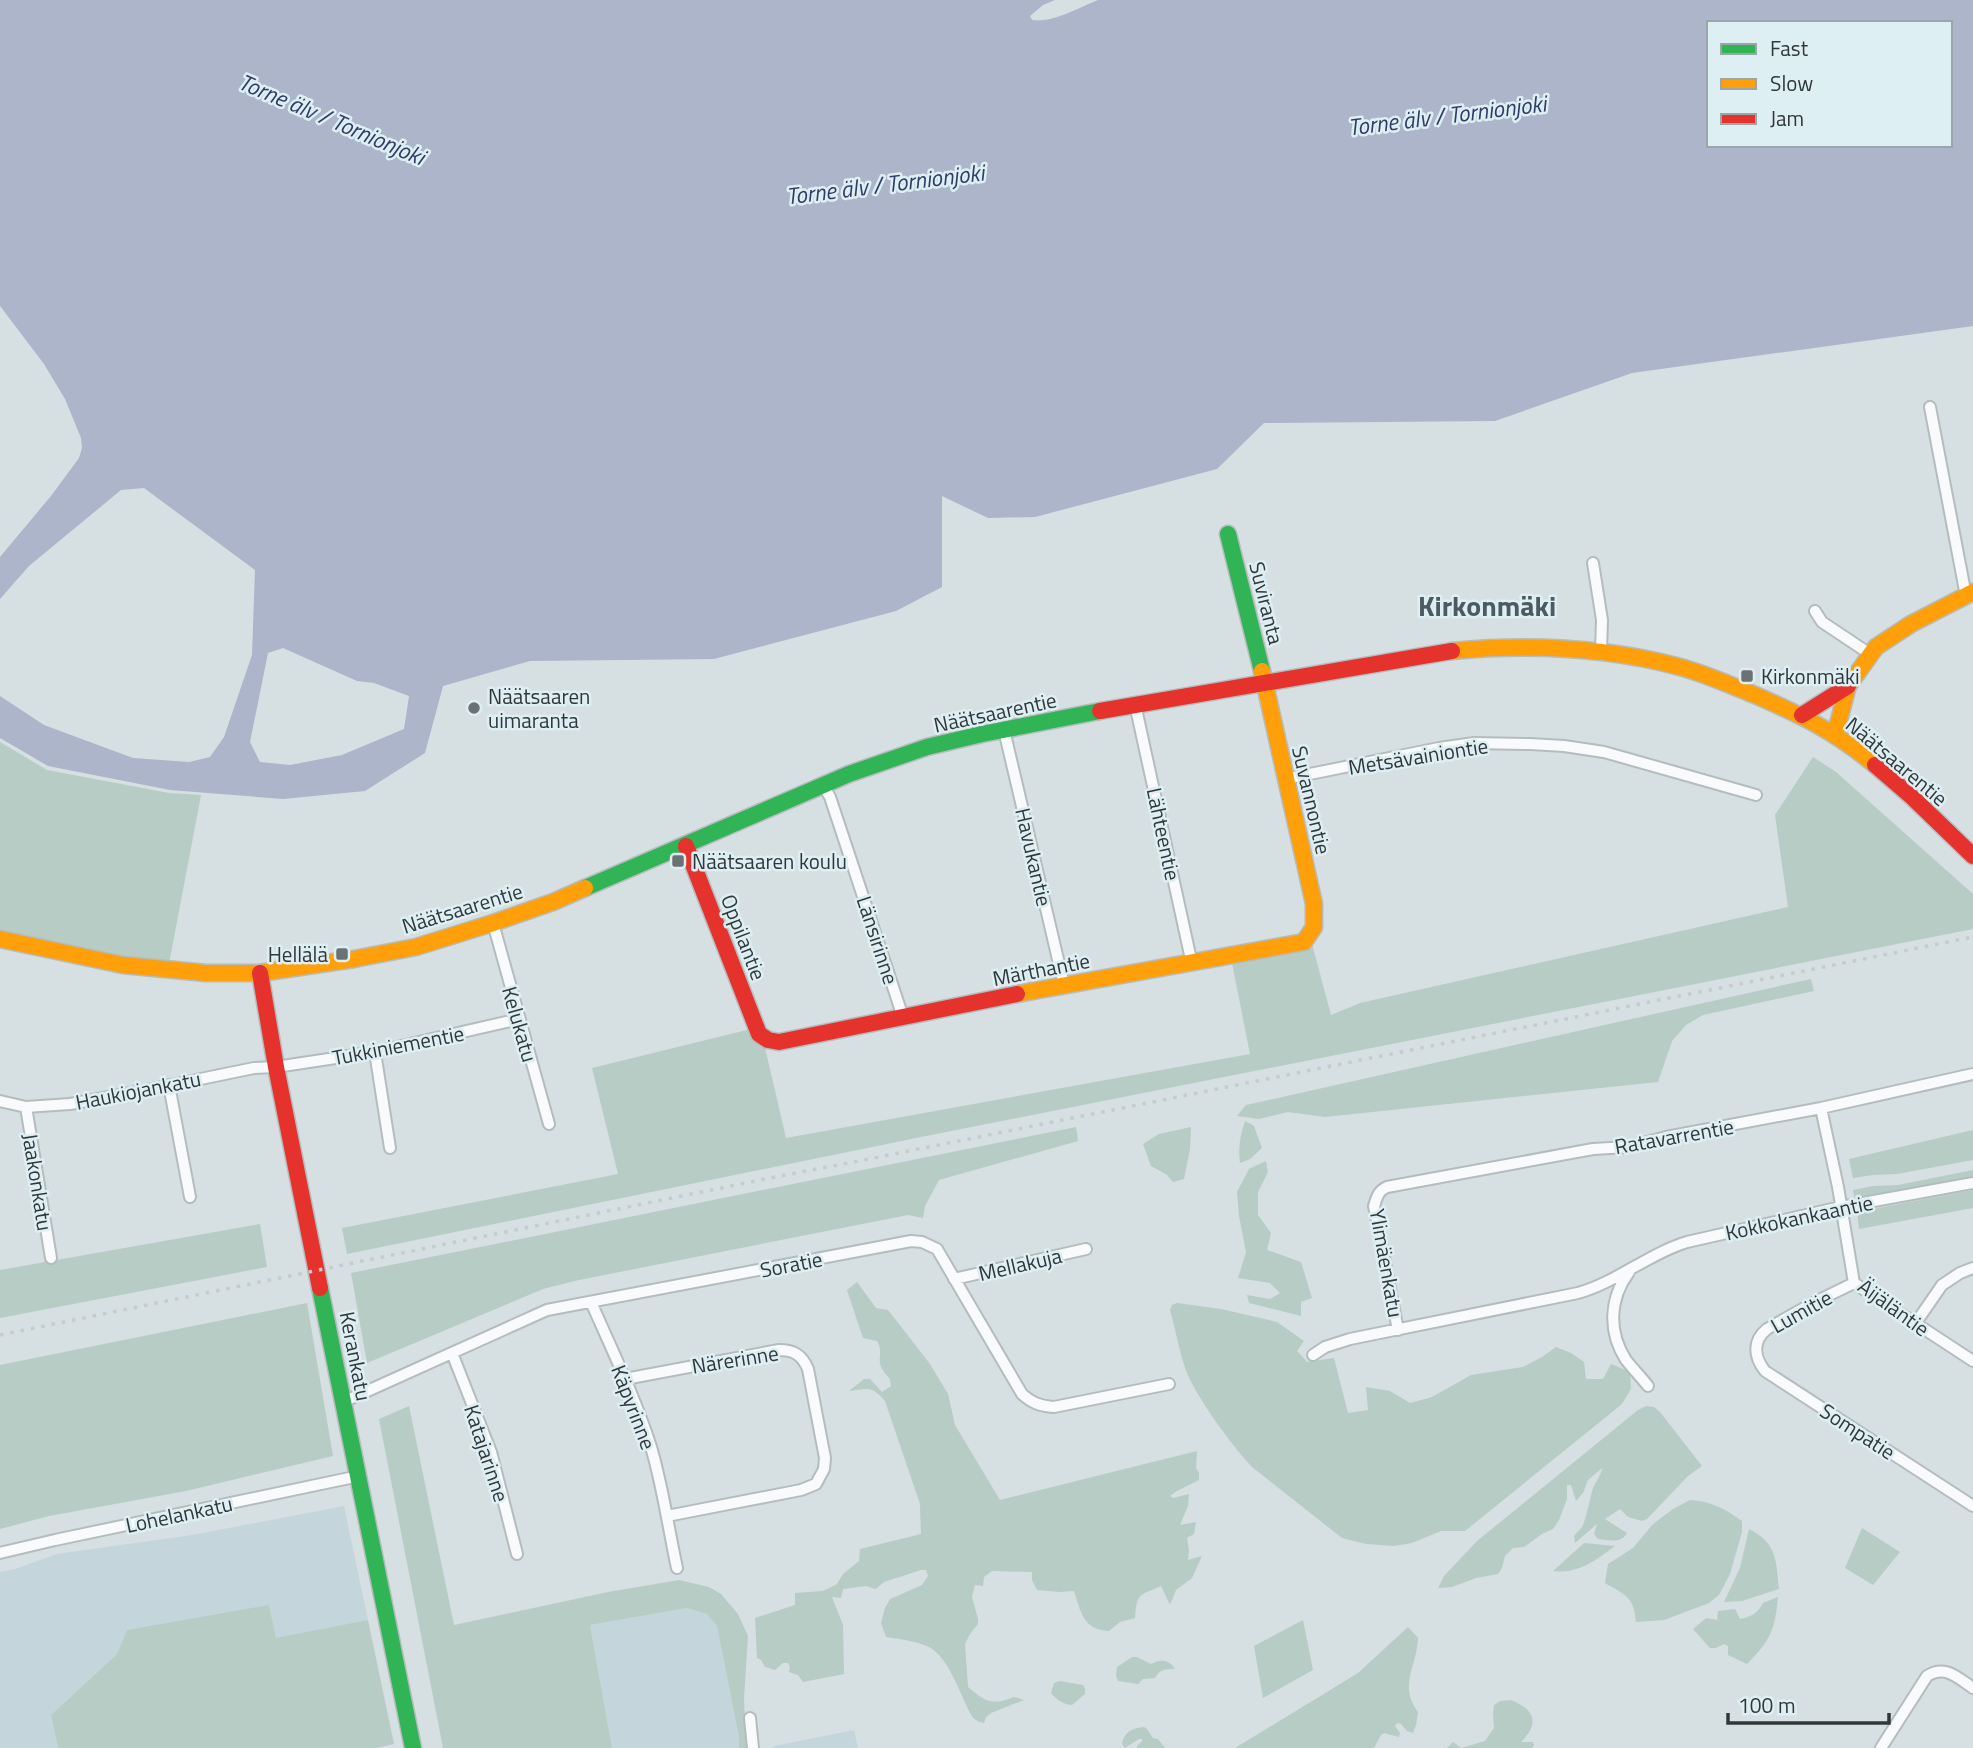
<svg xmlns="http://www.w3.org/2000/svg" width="1973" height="1748" viewBox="0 0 1973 1748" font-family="'Titillium Web',sans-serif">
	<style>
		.built { fill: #c4d6db }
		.green { fill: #b7ccc4 }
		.water { fill: #acb5ca; fill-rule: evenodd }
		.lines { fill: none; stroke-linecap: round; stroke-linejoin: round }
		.street-casing { stroke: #b5bcbe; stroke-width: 14 }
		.fast-casing { stroke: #b5bcbe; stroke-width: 19 }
		.slow-casing { stroke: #b5bcbe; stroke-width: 19 }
		.jam-casing { stroke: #b5bcbe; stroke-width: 19 }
		.street { stroke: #f9fafb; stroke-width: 10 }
		.fast { stroke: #30b455; stroke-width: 16 }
		.slow { stroke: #ff9f0a; stroke-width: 16 }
		.jam { stroke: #e5322d; stroke-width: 16 }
		.rail { stroke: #c8cbcb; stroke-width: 3.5; stroke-dasharray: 3.5 7; stroke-linecap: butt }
		.poi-dot { fill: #6b7275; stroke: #deeff4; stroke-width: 2.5 }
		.labels { text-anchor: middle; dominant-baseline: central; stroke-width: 5; stroke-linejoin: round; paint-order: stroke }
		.street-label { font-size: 21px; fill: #31383a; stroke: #deeff4 }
		.poi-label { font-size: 21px; fill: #31383a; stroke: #deeff4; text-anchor: start }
		.water-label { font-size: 23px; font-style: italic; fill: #323c66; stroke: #deeff4 }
		.district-label { font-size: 28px; font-weight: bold; fill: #4c5b5f; stroke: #deeff4 }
	</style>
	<rect width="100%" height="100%" fill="#d6dfe2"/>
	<path class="built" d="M344,1506L368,1620L276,1639L269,1605L117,1654L51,1715L58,1748H0V1572L15,1569L57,1554L192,1535Z
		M687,1608L707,1614L717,1626L739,1737V1748H612L590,1625Z
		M854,1730L858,1748H772L774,1746Z"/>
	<path class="green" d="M0,742L47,770L169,793L201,795L169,964L124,960L0,932Z
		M1813,757L1836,772L1973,894V929L921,1137L347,1254L342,1228L618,1174L592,1068L755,1028L763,1039L786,1138L1250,1054L1231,958L1312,944L1331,1015L1360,1003L1788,907L1775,815Z
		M1811,979L1814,991L1703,1015L1686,1025L1672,1041L1658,1082L1325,1117L1288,1112L1259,1119L1237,1116L1246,1105Z
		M1245,1121L1254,1126L1262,1148L1250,1159L1240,1163C1238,1148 1240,1136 1245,1121Z
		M1076,1127L1078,1141L939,1180L925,1206L923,1218L908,1215L579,1280L543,1289L367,1363L351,1273Z
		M1191,1127L1190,1149L1184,1179L1173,1182L1167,1175L1151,1166L1143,1144L1159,1134Z
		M1973,1130V1160L1897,1174L1873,1175L1853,1178L1849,1159Z
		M1266,1161L1268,1172L1258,1192V1215L1271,1233L1267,1250L1301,1262L1312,1298L1301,1302V1316L1249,1303L1247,1295L1270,1299L1280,1293L1270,1283L1238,1278L1246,1252L1239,1216L1237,1192L1249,1169Z
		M1973,1170V1179L1855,1201L1853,1190L1873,1186L1898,1185Z
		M1973,1190V1208L1859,1229L1857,1212Z
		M260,1224L267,1267L0,1318V1270Z
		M857,1282L876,1308L888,1310L930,1364L948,1394L955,1425L1000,1500L1197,1451L1196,1468L1199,1473V1480L1175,1492L1170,1496L1173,1498L1189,1494L1188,1506L1180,1525L1196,1522L1194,1534L1187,1538L1189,1550L1188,1560L1202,1556L1192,1578L1176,1590L1170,1605L1161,1586C1139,1596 1137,1592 1135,1618L1120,1622L1109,1631C1083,1630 1081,1612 1074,1591L1060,1592L1037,1590L1032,1580V1572L992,1571L984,1577L983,1586L975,1585L972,1597L978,1619V1624L970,1634L965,1644L968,1687C986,1702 992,1706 1014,1697L1024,1700L991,1713L986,1717L984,1723L979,1722L973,1718C961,1698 950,1658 929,1647C917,1641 899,1639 886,1637L881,1623L885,1608L890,1599L922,1585L928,1576L926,1570H921L884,1582L876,1589L866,1586L843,1589L841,1598L832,1597L843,1625L844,1674L803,1682L798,1675L789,1672L790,1667L788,1663H783L775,1670L765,1667L761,1660L757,1658L755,1618L795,1605V1593L823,1591L837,1584L843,1574L859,1561L860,1549L921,1534L920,1504L885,1401C871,1385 868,1389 849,1391L864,1379H870L882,1392L891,1386L890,1379C871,1359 886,1357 877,1341L863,1338L847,1290Z
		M307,1303L333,1456L186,1491L49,1516L0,1529V1365Z
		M1177,1303L1221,1309L1277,1322L1304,1341L1297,1351L1307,1362L1334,1358L1348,1413L1368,1410L1366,1387L1390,1391L1410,1403L1432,1397L1471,1375L1523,1367L1542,1357L1556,1347L1571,1353L1584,1362L1586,1379H1603L1611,1364L1630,1372L1631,1389L1622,1404L1465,1531H1441L1412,1543L1394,1546L1366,1544L1342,1538L1252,1467C1231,1444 1199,1401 1187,1373C1179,1353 1176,1330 1170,1310L1172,1305Z
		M409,1406L454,1625L608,1592L679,1580L709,1587L721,1594L738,1614L748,1636L744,1698L746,1748H739V1737L717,1626L707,1614L687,1608L590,1625L612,1748H443L379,1419Z
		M1646,1406L1654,1407L1660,1412L1702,1466L1688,1476L1647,1519L1642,1521L1628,1517L1620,1509L1605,1519L1627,1533C1621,1544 1609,1540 1598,1539L1594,1534L1597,1524L1575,1543L1574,1536C1575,1534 1581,1529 1582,1527C1586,1520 1590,1498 1593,1488C1596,1481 1601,1476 1602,1468L1588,1480L1583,1493L1576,1501L1571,1485H1567V1499L1559,1520L1553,1529L1542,1534L1524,1547L1513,1548L1505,1556L1502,1568L1498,1574L1476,1578L1452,1587L1438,1588L1444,1576L1477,1541L1638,1410Z
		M1690,1500C1711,1501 1725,1509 1742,1521V1532L1730,1574L1719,1595L1709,1603L1664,1620L1636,1622C1634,1596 1625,1595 1605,1583L1608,1564L1633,1548L1653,1524L1673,1509Z
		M1862,1528L1900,1552L1873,1585L1845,1568Z
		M1749,1529C1777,1543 1776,1560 1779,1589L1742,1601L1724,1602L1740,1568Z
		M1584,1543L1615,1546C1595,1561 1578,1574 1553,1571Z
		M1778,1597C1775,1630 1770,1641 1747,1664L1728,1655V1646L1724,1644L1716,1648H1710L1693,1629L1706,1618L1717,1620L1718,1611L1735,1609L1740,1619C1751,1617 1758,1613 1763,1603Z
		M269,1605L276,1638L368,1620L394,1744L376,1748H58L51,1715L117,1654L127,1630Z
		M1303,1620L1313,1670L1263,1698L1254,1646Z
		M1408,1627L1418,1638C1417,1667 1398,1685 1418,1712L1416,1725L1413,1733L1407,1731L1401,1724L1397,1723L1395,1726L1400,1733L1399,1737L1384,1733L1381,1735L1374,1748H1235L1358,1673Z
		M1132,1657H1137L1151,1664C1160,1659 1169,1659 1175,1669C1165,1669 1160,1669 1155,1678L1143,1679L1138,1684L1118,1681L1116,1676L1117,1667Z
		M1060,1681L1083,1685L1085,1689V1694L1072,1705C1064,1705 1056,1699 1051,1693L1054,1683Z
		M1511,1700C1535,1710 1540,1723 1521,1742H1533L1534,1746L1532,1748H1447L1453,1742L1461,1748L1485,1741L1494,1728L1493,1714L1494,1705L1500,1701Z
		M1144,1727L1147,1729L1153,1738L1158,1739L1165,1748H1137V1746L1142,1741V1739H1139L1125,1748L1122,1744C1124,1732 1132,1728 1144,1727Z"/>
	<path class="water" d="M0,0H1055L1043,5L1030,16L1032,20C1053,23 1078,8 1098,0H1973V326L1632,373L1495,421L1264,423L1217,469L1035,517L988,518L942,496V587L896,611L714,659L530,661L443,686L425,753L365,791L283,799L170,790L48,766L0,738V696L44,725L133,758L189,762L210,757L224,737L252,655L255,570L144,488L121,490L29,566L0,599V557L51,496L79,458L82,448L81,438L65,399L44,364L0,306ZM1709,23H1950V145H1709ZM283,648L357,681L374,683L409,696L404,729L342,755L290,765L260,762L250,742L268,653Z"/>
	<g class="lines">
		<defs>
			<path id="street" d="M1930,407L1966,596
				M1593,563L1602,620L1601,651
				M1815,611L1822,622L1870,654
				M1135,704L1192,964
				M1004,730L1064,985
				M1285,779L1439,748L1474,743L1530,744L1564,746L1604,752L1756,795
				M823,785L830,797L903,1017
				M493,923L549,1124
				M375,1052L390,1148
				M169,1085L190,1197
				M0,1101L26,1107L70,1104L142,1091L254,1068L276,1067L375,1052L519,1019
				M26,1107L51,1258
				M1821,1108L1838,1187L1854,1283L1973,1361
				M1629,1272C1609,1299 1608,1332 1626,1360C1633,1369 1641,1377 1648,1386
				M954,1279L1086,1249
				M1854,1283L1813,1303L1767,1329C1752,1341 1754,1357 1765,1371L1973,1506
				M591,1302C612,1350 635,1397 651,1447C663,1487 668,1527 677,1568
				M1915,1324L1942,1285L1960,1273L1973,1268
				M1398,1330L1374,1206C1377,1197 1378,1191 1387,1187L1593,1149L1628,1147L1666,1137L1821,1108L1973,1074
				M452,1353L491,1452L517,1554
				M1313,1355L1325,1347L1350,1339L1578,1293C1617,1282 1648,1254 1687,1242L1841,1207L1973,1183
				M625,1379L779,1350C794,1350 802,1355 808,1369L825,1458L824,1469L816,1484L801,1490L667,1516
				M343,1402L547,1310L911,1241L922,1242L937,1249L1022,1394C1032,1403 1040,1406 1054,1407L1169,1384
				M0,1553L55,1540L359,1476
				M750,1718L753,1748
				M1881,1748L1927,1676C1945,1664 1958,1678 1973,1688"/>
			<path id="fast" d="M1228,534L1262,671
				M585,888L849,774L927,747L982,734L1100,711
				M320,1288L413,1748"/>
			<path id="slow" d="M1452,651C1528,644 1605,647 1680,667C1706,674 1730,685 1755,695C1801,715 1836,732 1875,765
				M1835,735L1848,686L1876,647L1911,624L1973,592
				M0,939L123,965L206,973H260L354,959L416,947L493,923L553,902L585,888
				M1017,994L1304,942L1314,927V904L1262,671"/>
			<path id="jam" d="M1100,711L1452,651
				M1802,715L1848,686
				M1875,765L1912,797L1973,856
				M686,846L759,1034L768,1040L779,1042L1017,994
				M260,973L276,1067L320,1288"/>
		</defs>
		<use href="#street" class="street-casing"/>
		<use href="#fast" class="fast-casing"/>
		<use href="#slow" class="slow-casing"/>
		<use href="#jam" class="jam-casing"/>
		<use href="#street" class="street"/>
		<use href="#fast" class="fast"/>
		<use href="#slow" class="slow"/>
		<use href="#jam" class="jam"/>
		<path class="rail" d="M0,1335L775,1177L869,1159L1973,937"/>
	</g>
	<g class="poi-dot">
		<rect x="1740" y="669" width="14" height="14" rx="3.5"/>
		<circle cx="474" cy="708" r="7"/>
		<rect x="671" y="854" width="14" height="14" rx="3.5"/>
		<rect x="335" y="947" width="14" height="14" rx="3.5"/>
	</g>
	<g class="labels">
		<g class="street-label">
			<text transform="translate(1267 603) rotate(76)">Suviranta</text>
			<text transform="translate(995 712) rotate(-12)">Näätsaarentie</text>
			<text transform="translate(1418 756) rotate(-9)">Metsävainiontie</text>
			<text transform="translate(1897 761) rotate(40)">Näätsaarentie</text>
			<text transform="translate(1312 800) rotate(77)">Suvannontie</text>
			<text transform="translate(1164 834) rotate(78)">Lähteentie</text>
			<text transform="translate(1034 857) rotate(77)">Havukantie</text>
			<text transform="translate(462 908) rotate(-17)">Näätsaarentie</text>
			<text transform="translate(744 937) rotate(69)">Oppilantie</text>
			<text transform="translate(878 940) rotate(72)">Länsirinne</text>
			<text transform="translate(1041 969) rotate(-11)">Märthantie</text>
			<text transform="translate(520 1024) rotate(74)">Kelukatu</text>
			<text transform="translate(398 1045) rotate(-11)">Tukkiniementie</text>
			<text transform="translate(138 1090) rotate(-11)">Haukiojankatu</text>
			<text transform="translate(1674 1136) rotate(-10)">Ratavarrentie</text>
			<text transform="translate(38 1182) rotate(81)">Jaakonkatu</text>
			<text transform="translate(1799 1217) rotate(-12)">Kokkokankaantie</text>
			<text transform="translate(1387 1263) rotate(80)">Ylimäenkatu</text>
			<text transform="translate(791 1264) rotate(-11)">Soratie</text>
			<text transform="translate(1020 1264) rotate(-13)">Mellakuja</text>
			<text transform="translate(1894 1307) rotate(36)">Äijäläntie</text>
			<text transform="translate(1801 1311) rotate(-29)">Lumitie</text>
			<text transform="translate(356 1356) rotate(79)">Kerankatu</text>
			<text transform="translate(735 1359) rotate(-9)">Närerinne</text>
			<text transform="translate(634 1407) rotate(69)">Käpyrinne</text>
			<text transform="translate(1858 1431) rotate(33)">Sompatie</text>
			<text transform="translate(487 1453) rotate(72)">Katajarinne</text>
			<text transform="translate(179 1514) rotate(-12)">Lohelankatu</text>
		</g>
		<g class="poi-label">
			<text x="1761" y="676">Kirkonmäki</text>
			<text x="488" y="696">Näätsaaren<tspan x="488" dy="24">uimaranta</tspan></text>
			<text x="692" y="861">Näätsaaren koulu</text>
			<text x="328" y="954" text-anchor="end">Hellälä</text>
		</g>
		<g class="water-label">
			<text transform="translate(1447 115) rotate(-7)">Torne älv / Tornionjoki</text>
			<text transform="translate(332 119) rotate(23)">Torne älv / Tornionjoki</text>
			<text transform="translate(885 184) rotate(-7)">Torne älv / Tornionjoki</text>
		</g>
		<g class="district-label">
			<text x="1487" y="605">Kirkonmäki</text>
		</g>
	</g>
	<rect x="1707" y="21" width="245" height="126" fill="#deeff4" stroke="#99a6aa" stroke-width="2"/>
	<rect x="1721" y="44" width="35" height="10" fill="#30b455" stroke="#99a6aa" stroke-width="2"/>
	<text x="1770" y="56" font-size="21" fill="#31383a">Fast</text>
	<rect x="1721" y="79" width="35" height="10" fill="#ff9f0a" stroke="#99a6aa" stroke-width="2"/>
	<text x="1770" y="91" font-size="21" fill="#31383a">Slow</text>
	<rect x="1721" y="114" width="35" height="10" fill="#e5322d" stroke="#99a6aa" stroke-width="2"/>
	<text x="1770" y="126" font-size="21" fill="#31383a">Jam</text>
	<path d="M1728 1713v10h161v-10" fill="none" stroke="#31383a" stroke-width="3.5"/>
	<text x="1738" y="1713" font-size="21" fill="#31383a" stroke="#deeff4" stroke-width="5" paint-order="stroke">100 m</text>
</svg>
